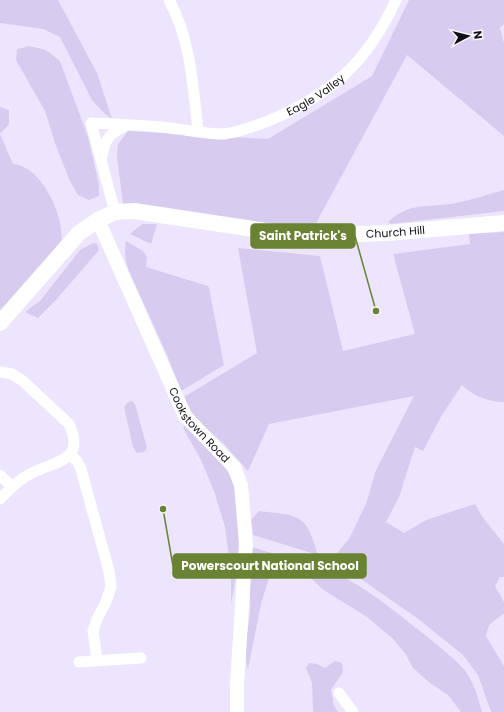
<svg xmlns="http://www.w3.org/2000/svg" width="504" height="712" viewBox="0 0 504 712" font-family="Poppins,sans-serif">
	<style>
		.green { fill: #d7ccef }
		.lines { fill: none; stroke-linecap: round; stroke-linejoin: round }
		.minor { stroke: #fff; stroke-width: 11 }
		.tertiary { stroke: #fff; stroke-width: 14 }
		.secondary { stroke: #fff; stroke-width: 16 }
		.labels { text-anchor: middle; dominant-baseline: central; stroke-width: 4; stroke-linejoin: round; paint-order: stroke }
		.street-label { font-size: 11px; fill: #110e16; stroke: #f8f6fb }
		.leader { fill: none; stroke: #6a8234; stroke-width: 1.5 }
		.callout-dot { fill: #6a8234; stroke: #f8f6fb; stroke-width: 1.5 }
		.callout { fill: #6a8234; stroke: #6a8234; stroke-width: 1.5 }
		.callout-label { font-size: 12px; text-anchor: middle; font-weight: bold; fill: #fff }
	</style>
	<rect width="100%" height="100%" fill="#ede5fe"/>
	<path class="green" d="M0,0H58L97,73L112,119L102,111L92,100L60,37L43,29L0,23Z
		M409,0H504V24L500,28L504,43V136L407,55L314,227H271L123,204L117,157L118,144L128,131L268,139L372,76Z
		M30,46L46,50L60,61L88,137L99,184V196L89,200L78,195L70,181L56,146L45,111L16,60L17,49Z
		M0,107L9,110V124L0,134L13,164C37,166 53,197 59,218C61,225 61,233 62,240L39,271L0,313Z
		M504,190V211L391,224L388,222C410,201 430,208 456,203C472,200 488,194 504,190Z
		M143,224H157L151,244L130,234L137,228Z
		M504,232V402C490,402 472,396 462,385L442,415L423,451L415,447L399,497L386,522L404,533L426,520L475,504L484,519L504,544V577H500L495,586L504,602V613L489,625L486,636L504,666V712H491L478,675L463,655L417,618L332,559L349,539L366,504L376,470L414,396L269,424L248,471L224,444L197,420L191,411L184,397L257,353L238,248L320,256L343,351L415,334L393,254L470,244L469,234Z
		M126,241L143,251L147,257L146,267L208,286L209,288L224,365L181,391L167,355L129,271C125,261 124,252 126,241Z
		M93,243L97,244L99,250L56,300L38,318L25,312L40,301L80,250Z
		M132,401L135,404L147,448L144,452L137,453L133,447L124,407L127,403Z
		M186,425L218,458L231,476L239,500L240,554L231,604V573L225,527L214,491L201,460L183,428Z
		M259,511C300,516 306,513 318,555L253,535L251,520Z
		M252,547L281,556L271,571L261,604L248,669C242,651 249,629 250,610C251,600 249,591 249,582C249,570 251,559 252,547Z
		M297,559C345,569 388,606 425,635C436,644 459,662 466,672C475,685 478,698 482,712H461L448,695L430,683L413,668L405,653L392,638L367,617L322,589L313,580L300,571Z
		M335,661L342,663L343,672L331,690L334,706L338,712H314L313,711L312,683L306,668L309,663L317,664L325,668Z"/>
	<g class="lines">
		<g class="minor">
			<path d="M169,0C191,40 193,87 198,131"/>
			<path d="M102,156C105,138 110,133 127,125"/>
			<path id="s1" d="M115,212L91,123C118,124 144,125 170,128C188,130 206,134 224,134C237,133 255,126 268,121C331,95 367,63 396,0"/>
			<path d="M0,372L12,374L23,381L69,424C87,463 52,461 28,475C17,481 9,490 0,499"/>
			<path d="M70,455L77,461L81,469L109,571L111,587L106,602L97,619L93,631L97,660"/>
			<path d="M0,475L12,487"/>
			<path d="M79,662L141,658"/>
			<path d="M339,693L353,712"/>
		</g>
		<path class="tertiary" id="s2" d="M98,220L185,416L234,467L241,485L246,543L237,685V712"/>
		<path class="secondary" id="s3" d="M0,323L79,233L98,220L115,212L134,211L300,236L387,233L504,223"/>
	</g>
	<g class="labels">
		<g class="street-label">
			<text stroke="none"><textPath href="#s1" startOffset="326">Eagle Valley</textPath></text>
			<text stroke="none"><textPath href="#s3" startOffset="444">Church Hill</textPath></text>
			<text stroke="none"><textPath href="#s2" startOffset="230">Cookstown Road</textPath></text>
		</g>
	</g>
	<path class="leader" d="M376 311L355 236M163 509L173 566"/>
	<g class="callout-dot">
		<circle cx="376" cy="311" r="4"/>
		<circle cx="163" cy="509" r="4"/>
	</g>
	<g class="callout">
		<rect x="251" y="224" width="104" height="24" rx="4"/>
		<rect x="173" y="554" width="193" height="24" rx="4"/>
	</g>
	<g class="callout-label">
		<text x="303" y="240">Saint Patrick's</text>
		<text x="270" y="570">Powerscourt National School</text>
	</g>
	<g transform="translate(468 36) rotate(83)" stroke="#f8f6fb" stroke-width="3" paint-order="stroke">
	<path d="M0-3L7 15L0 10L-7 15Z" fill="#110e16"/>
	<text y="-6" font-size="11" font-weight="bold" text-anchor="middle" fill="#110e16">N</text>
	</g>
</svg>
